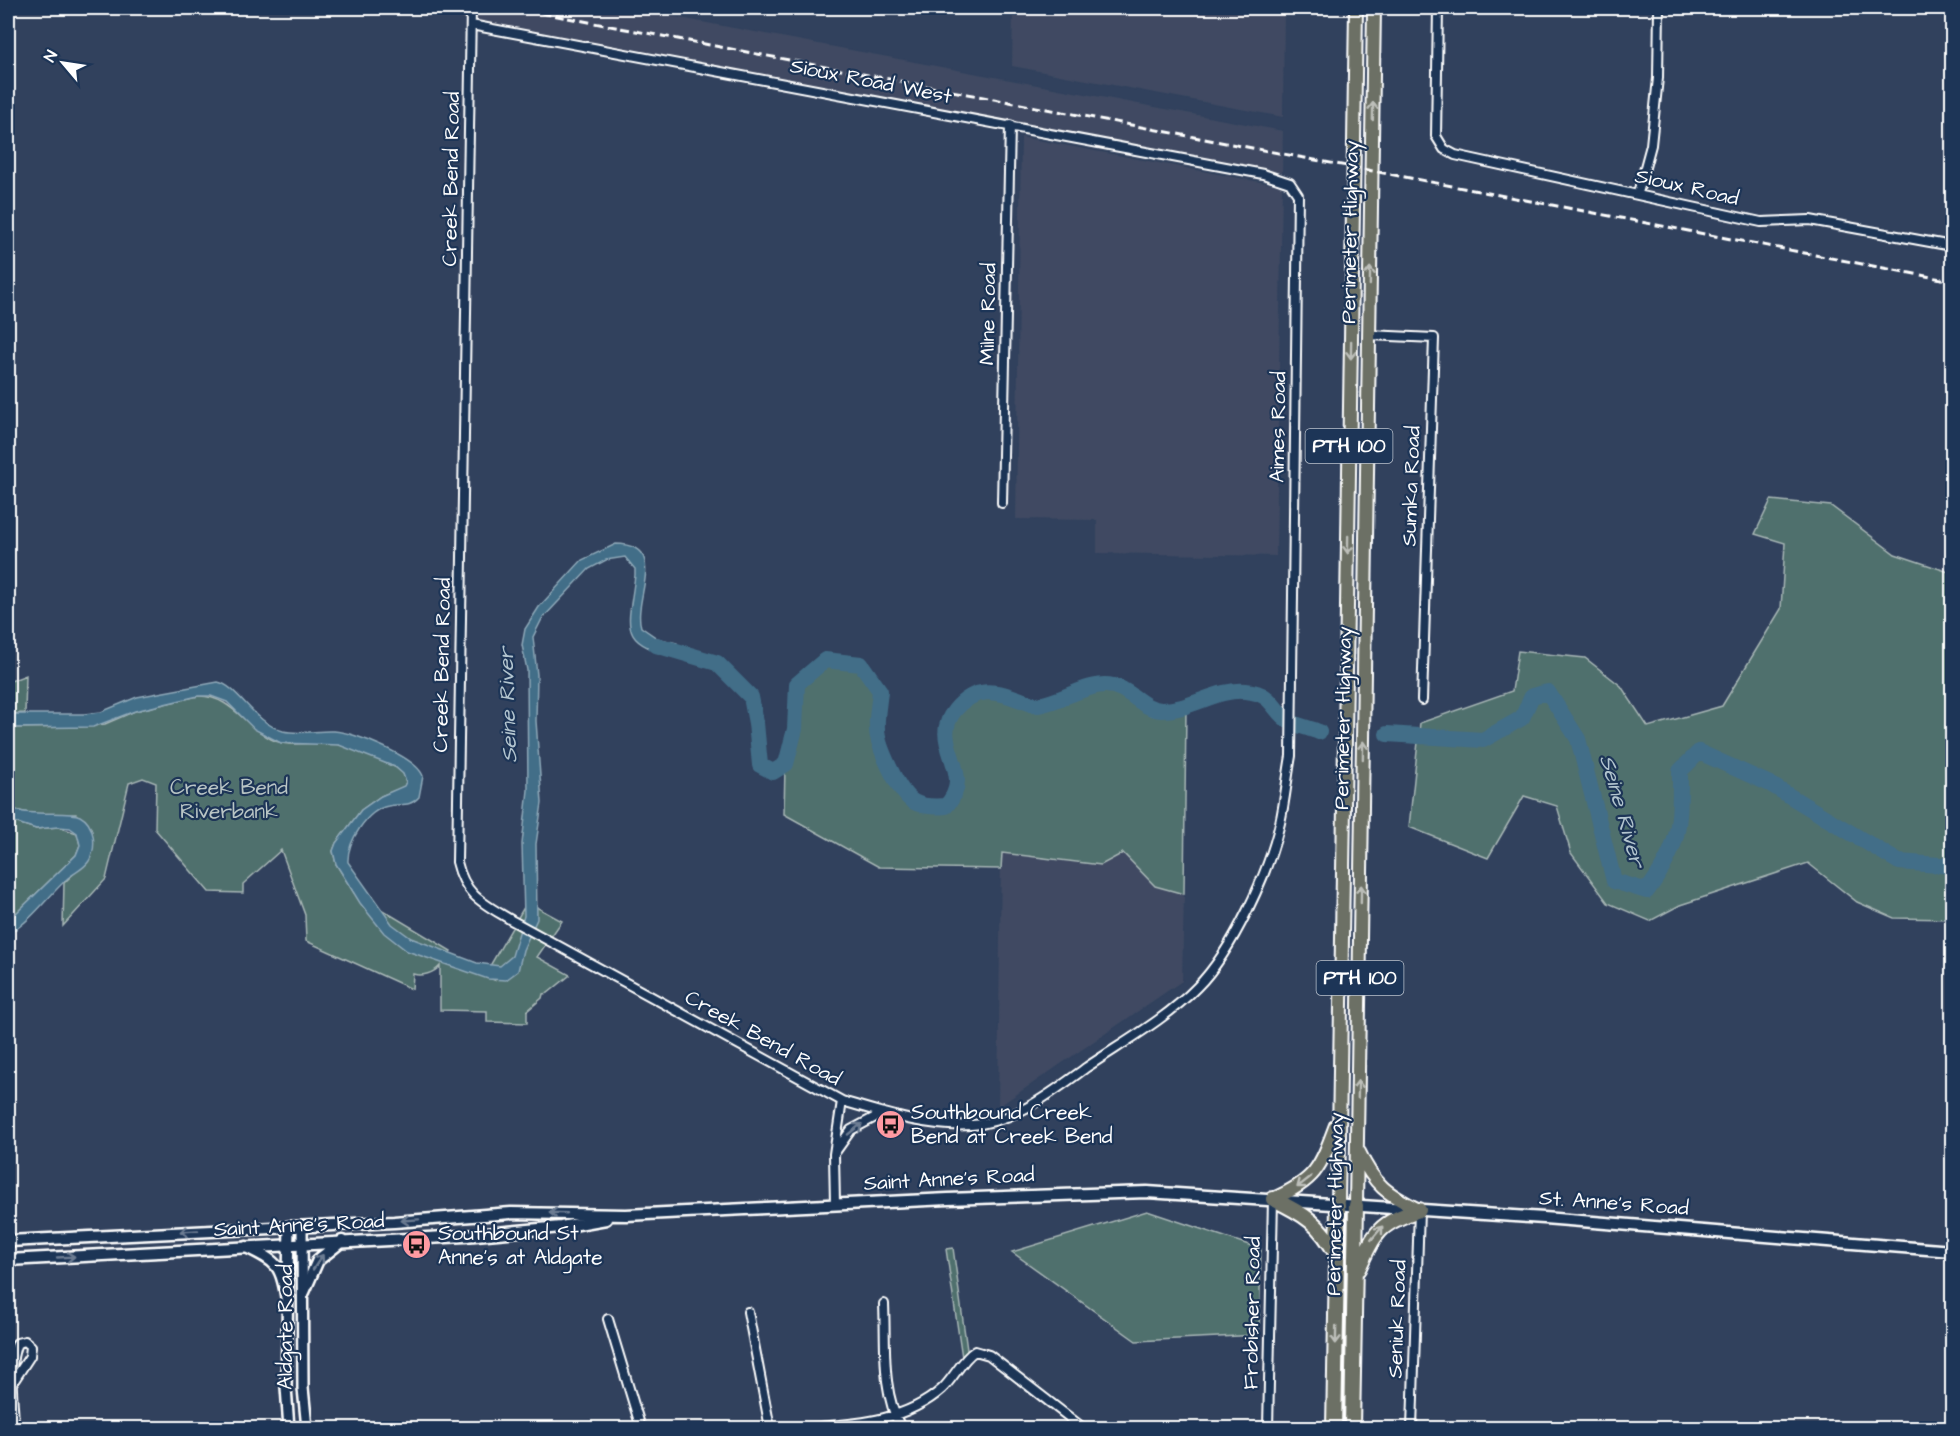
<svg xmlns="http://www.w3.org/2000/svg" width="1960" height="1436" viewBox="0 0 1960 1436" font-family="'Architects Daughter',sans-serif">
	<style>
		.built { fill: #3f4a62 }
		.green { fill: #506f6d; stroke: #a8b7b6; stroke-width: 1.5 }
		.water { fill: #426e88; stroke: #8ea8b8; stroke-width: 1.5 }
		.lines { fill: none; stroke-linecap: round; stroke-linejoin: round }
		.river { stroke: #426e88; stroke-width: 16 }
		.minor-casing { stroke: #fff; stroke-width: 12 }
		.tertiary-casing { stroke: #fff; stroke-width: 14 }
		.secondary-casing { stroke: #fff; stroke-width: 15 }
		.trunk-casing { stroke: #fff; stroke-width: 16 }
		.motorway-casing { stroke: #fff; stroke-width: 18 }
		.minor { stroke: #1d3557; stroke-width: 8 }
		.tertiary { stroke: #1d3557; stroke-width: 9 }
		.secondary { stroke: #1d3557; stroke-width: 10 }
		.trunk { stroke: #6c7065; stroke-width: 12 }
		.motorway { stroke: #6c7065; stroke-width: 14 }
		.rail { stroke: #fff; stroke-width: 3; stroke-dasharray: 9 4.5; stroke-linecap: butt }
		.oneway { stroke: #bdbfba }
		.oneway2 { stroke: #6c7c92 }
		.labels { text-anchor: middle; dominant-baseline: central; stroke-width: 4.5; stroke-linejoin: round; paint-order: stroke }
		.shield { fill: #1d3557; stroke: #bbc2cd; stroke-width: 1.5 }
		.shield-label { font-size: 20px; font-weight: bold; fill: #fff }
		.street-label { font-size: 21px; fill: #fff; stroke: #1d3557 }
		.park-label { font-size: 21px; fill: #b9c5c5; stroke: #1d3557 }
		.poi-label { font-size: 21px; fill: #fff; stroke: #1d3557; text-anchor: start }
		.water-label { font-size: 22px; font-style: italic; fill: #b3c5cf; stroke: #1d3557 }
	</style>
	<rect width="100%" height="100%" fill="#31415d"/>
	<filter id="ink" filterUnits="userSpaceOnUse"><feTurbulence type="fractalNoise" baseFrequency=".0167" numOctaves="2"/><feDisplacementMap in="SourceGraphic" scale="12" xChannelSelector="R" yChannelSelector="G"/><feConvolveMatrix kernelMatrix="1 2 1 2 8 2 1 2 1" color-interpolation-filters="sRGB"/></filter>
	<g filter="url(#ink)">
		<path class="built" d="M406,8H627L1283,131L1282,173Z
			M1013,8H1284L1283,117L1012,66Z
			M1021,137L1282,186L1276,556L1097,553V520L1016,519Z
			M1001,853L1101,865L1123,853L1155,886L1184,894L1182,981L998,1107Z
			M8,986H13L11,1224H8Z"/>
		<path class="green" d="M1771,500L1831,506L1895,554L1952,573V919L1894,918L1857,902L1808,863L1680,905L1650,921L1608,903L1571,853L1557,806L1524,796L1488,858L1409,827L1420,723L1512,691L1518,651L1585,658L1621,686L1648,727L1722,706L1781,609L1785,543L1755,534Z
			M851,657C888,672 872,696 877,724C880,742 896,784 909,796C915,803 926,805 934,807L955,799C960,773 949,752 946,726C954,708 976,684 999,690C1016,694 1029,705 1048,701C1069,697 1087,682 1110,687C1143,694 1138,733 1186,708L1184,894L1155,886L1123,853L1101,865L1002,853L1001,869L879,867L784,814L785,766L791,755L794,740L793,692L804,675L815,668Z
			M26,675L25,713L8,714V682Z
			M198,696C230,695 245,726 271,739C293,750 317,739 340,745C358,750 377,760 395,767L403,773L406,782L404,787L381,796L361,810L336,843L333,851L336,864L354,893L451,951L443,962L494,980L487,971L527,902L562,921L537,957L570,975L548,993L543,994L542,998L527,1011V1023L487,1022V1011L440,1010V966C434,973 422,977 413,974L412,989L306,941L305,915L281,850L243,884V893L209,892L155,829L156,783L143,778L129,783L106,879L63,926L64,883C82,864 99,859 91,828L76,814L36,815L8,808V728L79,727L105,724L135,711Z
			M8,820L36,829L58,827L77,833L80,845L76,855L8,921Z
			M1147,1211L1261,1249L1259,1335L1136,1341L1012,1252Z
			M953,1248L968,1357L963,1364L946,1249Z"/>
		<path class="water" d="M616,544C670,545 632,600 641,627L657,638L677,643V656C614,644 630,623 635,575V569L625,557L606,560L589,569L542,619L533,637L537,675L536,721L542,803L536,844L537,919L523,950L518,971L506,980L488,979L407,951L384,933L360,903L336,864L333,851L336,843L361,810L381,796L404,786L406,782L403,774L395,767L339,745L281,743L254,729L227,702L211,696H198L135,711L93,727L8,728V714H84L101,712L137,697L218,682C238,686 254,723 283,731C300,735 318,730 334,731C354,732 416,757 423,776L419,797C409,808 401,803 388,806C367,810 347,842 348,862L392,924L411,938L477,963L500,966L512,956L524,916L522,844L528,790L527,670L522,645L525,629L539,607L582,560Z
			M8,808C29,817 69,810 80,816C95,824 97,847 89,861C84,869 75,872 68,878C47,897 33,920 8,934V921L76,855L80,845L77,833L70,828L58,827L36,829L8,820Z"/>
		<g class="lines">
			<path class="river" d="M656,645L717,663L751,697L756,723L760,765L773,772L786,764L795,729L797,684L825,660L861,664L880,691C879,703 876,717 877,729C877,745 899,794 914,802C923,807 935,807 946,806C978,772 927,744 955,710C975,686 996,690 1021,700C1027,702 1033,705 1038,705C1060,702 1082,686 1104,685C1128,684 1140,709 1161,710C1189,711 1217,688 1246,691C1275,694 1271,710 1289,721C1298,726 1309,728 1319,732
				M1387,734L1483,740L1522,718L1532,696L1548,692L1578,739L1614,881L1647,891C1681,845 1680,826 1680,771L1699,752L1770,784L1899,862L1952,866"/>
			<defs>
				<path id="minor" d="M1438,8L1436,136L1444,149L1455,155L1761,222L1810,220L1952,246
					M471,25L1263,174L1290,183L1298,195L1291,756C1287,778 1285,801 1280,823C1269,872 1232,952 1197,987C1166,1019 1124,1042 1087,1067C1054,1091 1014,1123 971,1125C927,1128 884,1113 842,1101L511,920C483,903 465,896 457,862L471,8
					M1638,193L1651,145L1658,78L1659,8
					M1369,335L1434,338L1422,700
					M1002,503L1010,125
					M836,1151L851,1130L883,1113
					M835,1204L834,1154L842,1101
					M884,1304C886,1347 881,1390 901,1428
					M748,1312L770,1428
					M608,1319L641,1428
					M13,1382L30,1356L31,1346L25,1341L17,1343C7,1367 14,1402 14,1428
					M807,1428C854,1424 905,1422 942,1389C954,1378 962,1359 975,1351L989,1355L1083,1428
					M1268,1428L1273,1199
					M1412,1428L1419,1210"/>
				<path id="tertiary" d="M302,1226L303,1388L307,1428
					M289,1428L286,1387L289,1226"/>
				<path id="secondary" d="M8,1241L394,1222L511,1213L626,1215L948,1199L1147,1192L1544,1218L1952,1251
					M246,1247C278,1262 282,1266 287,1301
					M8,1260L465,1236L561,1227L606,1219
					M304,1292L318,1260L342,1241"/>
				<path id="trunk" d="M1359,1152C1374,1185 1387,1194 1419,1210
					M1273,1199C1316,1180 1320,1168 1336,1125
					M1338,1204L1356,8
					M1356,1205L1374,8"/>
				<path id="motorway" d="M1273,1199C1305,1214 1320,1224 1337,1255
					M1358,1269C1375,1232 1379,1223 1419,1210
					M1334,1428L1338,1204
					M1352,1428L1356,1205"/>
			</defs>
			<use href="#minor" class="minor-casing"/>
			<use href="#tertiary" class="tertiary-casing"/>
			<use href="#secondary" class="secondary-casing"/>
			<use href="#trunk" class="trunk-casing"/>
			<use href="#motorway" class="motorway-casing"/>
			<use href="#minor" class="minor"/>
			<use href="#tertiary" class="tertiary"/>
			<use href="#secondary" class="secondary"/>
			<use href="#trunk" class="trunk"/>
			<use href="#motorway" class="motorway"/>
			<path class="rail" d="M515,8L1952,281"/>
		</g>
		<defs><path id="oneway-shaft" d="M-6 0H5M1.5-3L5.5 0L1.5 3" fill="none" stroke-width="1.6" stroke-linecap="round" stroke-linejoin="round" transform="scale(1.5)"/></defs>
		<g class="oneway">
			<use href="#oneway-shaft" transform="translate(1373 111) rotate(-89)"/>
			<use href="#oneway-shaft" transform="translate(1370 276) rotate(-89)"/>
			<use href="#oneway-shaft" transform="translate(1351 350) rotate(91)"/>
			<use href="#oneway-shaft" transform="translate(1348 545) rotate(91)"/>
			<use href="#oneway-shaft" transform="translate(1363 750) rotate(-89)"/>
			<use href="#oneway-shaft" transform="translate(1361 894) rotate(-89)"/>
			<use href="#oneway-shaft" transform="translate(1358 1089) rotate(-89)"/>
			<use href="#oneway-shaft" transform="translate(1304 1182) rotate(142)"/>
			<use href="#oneway-shaft" transform="translate(1377 1233) rotate(-50)"/>
			<use href="#oneway-shaft" transform="translate(1336 1335) rotate(91)"/>
		</g>
		<g class="oneway2">
			<use href="#oneway-shaft" transform="translate(855 1129) rotate(-38)"/>
			<use href="#oneway-shaft" transform="translate(558 1213) rotate(-178)"/>
			<use href="#oneway-shaft" transform="translate(410 1220) rotate(176)"/>
			<use href="#oneway-shaft" transform="translate(189 1231) rotate(176)"/>
			<use href="#oneway-shaft" transform="translate(66 1257) rotate(-3)"/>
			<use href="#oneway-shaft" transform="translate(318 1262) rotate(-56)"/>
		</g>
	</g>
	<defs>
		<symbol id="bus-disc" viewBox="-11 -11 22 22"><circle r="9.5" fill="#ff9aa2" stroke="#1d3557"/><path d="M-5-6H5V4H4V6H2V4H-2V6H-4V4H-5ZM-3.5-4V0h7V-4ZM-3.5 1.2v1.5H-2V1.2ZM2 1.2v1.5H3.5V1.2Z" fill="#111"/></symbol>
	</defs>
	<g fill-rule="evenodd">
		<use href="#bus-disc" x="874" y="1108" width="33" height="33"/>
		<use href="#bus-disc" x="400" y="1228" width="33" height="33"/>
	</g>
	<g class="labels">
		<g class="shield">
			<rect x="1305.5" y="429" width="87" height="34" rx="4.5"/>
			<rect x="1316.5" y="961" width="87" height="34" rx="4.5"/>
		</g>
		<g class="shield-label">
			<text x="1349" y="446">PTH 100</text>
			<text x="1360" y="978">PTH 100</text>
		</g>
		<g class="street-label">
			<text transform="translate(871 81) rotate(11)">Sioux Road West</text>
			<text transform="translate(451 179) rotate(-89)">Creek Bend Road</text>
			<text transform="translate(1687 187) rotate(13)">Sioux Road</text>
			<text transform="translate(1350 232) rotate(-89)">Perimeter Highway</text>
			<text transform="translate(988 314) rotate(-89)">Milne Road</text>
			<text transform="translate(1278 427) rotate(-89)">Aimes Road</text>
			<text transform="translate(1411 486) rotate(-88)">Sumka Road</text>
			<text transform="translate(442 665) rotate(-89)">Creek Bend Road</text>
			<text transform="translate(1343 718) rotate(-89)">Perimeter Highway</text>
			<text transform="translate(763 1038) rotate(29)">Creek Bend Road</text>
			<text transform="translate(949 1179) rotate(-3)">Saint Anne's Road</text>
			<text transform="translate(1614 1203) rotate(4)">St. Anne's Road</text>
			<text transform="translate(1335 1204) rotate(-89)">Perimeter Highway</text>
			<text transform="translate(299 1225) rotate(-3)">Saint Anne's Road</text>
			<text transform="translate(1252 1313) rotate(-89)">Frobisher Road</text>
			<text transform="translate(1397 1319) rotate(-88)">Seniuk Road</text>
			<text transform="translate(285 1327) rotate(-90)">Aldgate Road</text>
		</g>
		<g class="park-label">
			<text x="229" y="787">Creek Bend<tspan x="229" dy="24">Riverbank</tspan></text>
		</g>
		<g class="poi-label">
			<text x="911" y="1112">Southbound Creek<tspan x="911" dy="24">Bend at Creek Bend</tspan></text>
			<text x="438" y="1233">Southbound St<tspan x="438" dy="24">Anne's at Aldgate</tspan></text>
		</g>
		<g class="water-label">
			<text transform="translate(508 705) rotate(-92)">Seine River</text>
			<text transform="translate(1622 811) rotate(74)">Seine River</text>
		</g>
	</g>
	<rect width="1960" height="1436" fill="none" stroke="#1d3557" stroke-width="30"/>
	<rect x="15" y="15" width="1930" height="1406" fill="none" stroke="#fff" stroke-width="2" filter="url(#ink)"/>
	<g transform="translate(63 63) rotate(299)" stroke="#1d3557" stroke-width="4.5" paint-order="stroke">
	<path d="M0-4.5L10 22L0 15L-10 22Z" fill="#ffffff"/>
	<text y="-9" font-size="16" font-weight="bold" text-anchor="middle" fill="#ffffff">N</text>
	</g>
</svg>
